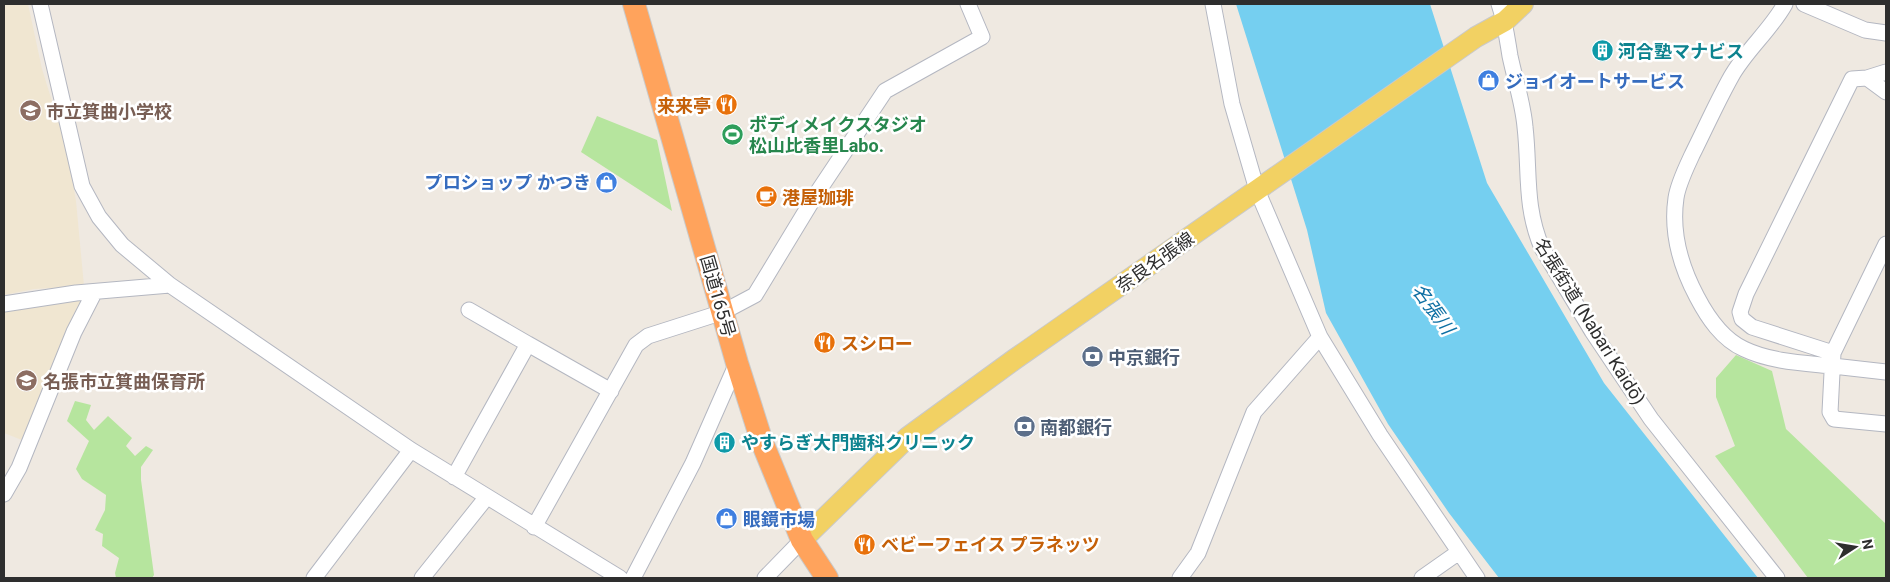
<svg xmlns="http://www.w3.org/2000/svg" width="1890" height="582" viewBox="0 0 1890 582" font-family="Roboto,'Noto Sans JP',sans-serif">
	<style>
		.education { fill: #f0e6d1 }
		.green { fill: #b6e59e }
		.water { fill: #75cff0 }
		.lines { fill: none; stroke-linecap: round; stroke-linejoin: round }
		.minor-casing { stroke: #b4b7c1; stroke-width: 17 }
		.major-casing { stroke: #c9c9c9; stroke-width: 22 }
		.highway-casing { stroke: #c9c9c9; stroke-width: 24 }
		.minor { stroke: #fff; stroke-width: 15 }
		.major { stroke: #f2d163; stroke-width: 20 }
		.highway { stroke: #ffa35c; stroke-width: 22 }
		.labels { text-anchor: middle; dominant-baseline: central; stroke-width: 5; stroke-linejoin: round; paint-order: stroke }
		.culture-label { font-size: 18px; font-weight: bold; fill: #0d838f; stroke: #fff; text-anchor: start }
		.shop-label { font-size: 18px; font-weight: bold; fill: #366cbe; stroke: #fff; text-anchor: start }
		.food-label { font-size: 18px; font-weight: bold; fill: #c56008; stroke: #fff; text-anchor: start }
		.education-label { font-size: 18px; font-weight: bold; fill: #785e54; stroke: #fff; text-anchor: start }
		.leisure-label { font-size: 18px; font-weight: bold; fill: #27864d; stroke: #fff; text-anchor: start }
		.street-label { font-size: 18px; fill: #2e2e2e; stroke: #fff }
		.service-label { font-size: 18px; font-weight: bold; fill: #4e5e75; stroke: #fff; text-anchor: start }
		.water-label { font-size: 19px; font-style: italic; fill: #0d6fa3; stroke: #fff }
	</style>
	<rect width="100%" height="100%" fill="#efe9e1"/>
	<path class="education" d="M4,4H28L42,69L68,153L76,201L84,286L34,289L4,295Z
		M85,299L27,442L4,433V311Z"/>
	<path class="green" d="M597,116L657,140L672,211L581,152Z
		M1736,355L1772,371L1786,429L1886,524V578H1808L1715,456L1735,446L1716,397V378Z
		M75,401L91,405L86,420L94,430L108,416L132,438L126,446L135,456L146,446L153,450L141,467V480L154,575L152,578H116L115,573L119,558L102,546L103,534L95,530L105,510L106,495L82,479L76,469L89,441L67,421Z"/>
	<path class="water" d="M1236,4H1430L1487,183L1604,383L1758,578H1499L1449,513L1388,424L1326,313L1307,230Z"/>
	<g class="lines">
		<defs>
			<path id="minor" d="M40,4L82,186L99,217L122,245L170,285L411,450L620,578
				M1213,4L1232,104L1257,190L1320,337L1380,435L1477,578
				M1499,4C1505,21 1507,38 1510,56C1515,80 1523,103 1525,127C1530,170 1524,206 1542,248L1592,331L1651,419L1777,578
				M1785,4C1770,31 1746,50 1731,77C1717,102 1705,129 1692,155C1686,168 1678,184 1676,198C1671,232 1681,267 1697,297C1708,318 1722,339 1744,349C1771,362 1804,363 1833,366C1851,368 1869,370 1886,372
				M1804,4L1865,30L1886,33
				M1867,78L1886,72
				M1886,244L1833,353L1830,412L1834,419L1886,424
				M4,304L76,293L170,285
				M469,310L528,344
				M1833,353L1752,327L1742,319L1740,312L1746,294L1852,79L1867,78L1886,92
				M454,477L528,344L611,391
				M4,494L19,468L74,332L94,293
				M534,527L636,345L648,336L723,312L755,295L815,196L885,91L982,37L968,4
				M314,578L411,450
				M422,578L486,498
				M633,578L693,463L737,363
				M765,578L802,540
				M1180,578L1198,553L1254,412L1320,337
				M1422,578L1459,552"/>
			<path id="major" d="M802,540L908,437L1015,359L1476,37L1505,21L1523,4"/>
			<path id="highway" d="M634,4L737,363L762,442L802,540L827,578"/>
		</defs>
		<use href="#minor" class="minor-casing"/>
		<use href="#major" class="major-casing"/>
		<use href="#highway" class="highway-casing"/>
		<use href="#minor" class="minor"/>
		<use href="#major" class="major"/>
		<use href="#highway" class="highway"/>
	</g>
	<defs>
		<symbol id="building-disc" viewBox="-11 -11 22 22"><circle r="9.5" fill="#0f9aa8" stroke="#fff"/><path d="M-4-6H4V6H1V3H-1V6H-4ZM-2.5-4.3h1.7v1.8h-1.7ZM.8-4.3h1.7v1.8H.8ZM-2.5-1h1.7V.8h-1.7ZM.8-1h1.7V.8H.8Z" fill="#fff"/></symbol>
		<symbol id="shop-disc" viewBox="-11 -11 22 22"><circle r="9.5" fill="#3f7fe0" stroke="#fff"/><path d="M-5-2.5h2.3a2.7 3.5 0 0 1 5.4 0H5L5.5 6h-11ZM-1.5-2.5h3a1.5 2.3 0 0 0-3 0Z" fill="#fff"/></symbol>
		<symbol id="restaurant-disc" viewBox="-11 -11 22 22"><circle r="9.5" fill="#e8710a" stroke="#fff"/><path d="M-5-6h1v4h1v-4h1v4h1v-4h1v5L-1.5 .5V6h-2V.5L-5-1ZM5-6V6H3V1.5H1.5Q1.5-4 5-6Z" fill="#fff"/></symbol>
		<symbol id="school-disc" viewBox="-11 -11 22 22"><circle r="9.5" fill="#8d6e63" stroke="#fff"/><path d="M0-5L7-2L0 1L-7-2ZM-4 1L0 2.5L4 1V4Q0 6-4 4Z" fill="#fff"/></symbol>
		<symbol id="stadium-disc" viewBox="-11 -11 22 22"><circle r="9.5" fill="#2e9e5b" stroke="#fff"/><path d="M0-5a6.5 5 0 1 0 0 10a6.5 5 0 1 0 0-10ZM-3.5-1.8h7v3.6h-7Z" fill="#fff"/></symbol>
		<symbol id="cafe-disc" viewBox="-11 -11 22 22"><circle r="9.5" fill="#e8710a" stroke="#fff"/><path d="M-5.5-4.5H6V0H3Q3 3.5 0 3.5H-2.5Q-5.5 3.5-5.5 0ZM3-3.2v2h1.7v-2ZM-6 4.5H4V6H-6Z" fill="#fff"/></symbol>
		<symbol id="bank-disc" viewBox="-11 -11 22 22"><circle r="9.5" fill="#5c6f8a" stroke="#fff"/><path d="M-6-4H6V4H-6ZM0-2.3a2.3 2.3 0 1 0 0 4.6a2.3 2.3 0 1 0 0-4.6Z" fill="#fff"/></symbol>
	</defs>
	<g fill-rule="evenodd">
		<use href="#building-disc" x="1590" y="38" width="25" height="25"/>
		<use href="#shop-disc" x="1476" y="68" width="25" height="25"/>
		<use href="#restaurant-disc" x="714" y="92" width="25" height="25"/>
		<use href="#school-disc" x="18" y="98" width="25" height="25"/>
		<use href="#stadium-disc" x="720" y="122" width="25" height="25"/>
		<use href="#shop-disc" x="594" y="170" width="25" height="25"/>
		<use href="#cafe-disc" x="754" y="184" width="25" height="25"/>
		<use href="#restaurant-disc" x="812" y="330" width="25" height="25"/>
		<use href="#bank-disc" x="1080" y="344" width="25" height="25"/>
		<use href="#school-disc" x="14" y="368" width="25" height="25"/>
		<use href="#bank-disc" x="1012" y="414" width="25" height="25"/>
		<use href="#building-disc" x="712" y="430" width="25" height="25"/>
		<use href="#shop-disc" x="714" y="506" width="25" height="25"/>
		<use href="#restaurant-disc" x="852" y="532" width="25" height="25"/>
	</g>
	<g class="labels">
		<g class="culture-label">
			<text x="1618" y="51">河合塾マナビス</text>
			<text x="741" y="442">やすらぎ大門歯科クリニック</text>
		</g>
		<g class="shop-label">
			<text x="1505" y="81">ジョイオートサービス</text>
			<text x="591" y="182" text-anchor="end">プロショップ かつき</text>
			<text x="743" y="519">眼鏡市場</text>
		</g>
		<g class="food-label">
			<text x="711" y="105" text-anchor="end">来来亭</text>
			<text x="782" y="197">港屋珈琲</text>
			<text x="841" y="343">スシロー</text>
			<text x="881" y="544">ベビーフェイス プラネッツ</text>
		</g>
		<g class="education-label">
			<text x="46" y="111">市立箕曲小学校</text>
			<text x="43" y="381">名張市立箕曲保育所</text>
		</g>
		<g class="leisure-label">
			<text x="749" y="124">ボディメイクスタジオ<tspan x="749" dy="21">松山比香里Labo.</tspan></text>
		</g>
		<g class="street-label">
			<text transform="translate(1155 262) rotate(-35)">奈良名張線</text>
			<text transform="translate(718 296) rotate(74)">国道165号</text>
			<text transform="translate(1590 321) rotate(58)">名張街道 (Nabari Kaidō)</text>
		</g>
		<g class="service-label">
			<text x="1108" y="357">中京銀行</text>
			<text x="1040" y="427">南都銀行</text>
		</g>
		<g class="water-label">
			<text transform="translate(1433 309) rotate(54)">名張川</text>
		</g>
	</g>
	<rect width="1890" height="582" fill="none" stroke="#2e2e2e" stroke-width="10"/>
	<g transform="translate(1855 547) rotate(78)" stroke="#ffffff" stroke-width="4" paint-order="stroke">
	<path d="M0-4L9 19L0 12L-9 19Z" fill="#2e2e2e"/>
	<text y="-8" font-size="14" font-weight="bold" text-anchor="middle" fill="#2e2e2e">N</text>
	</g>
</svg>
